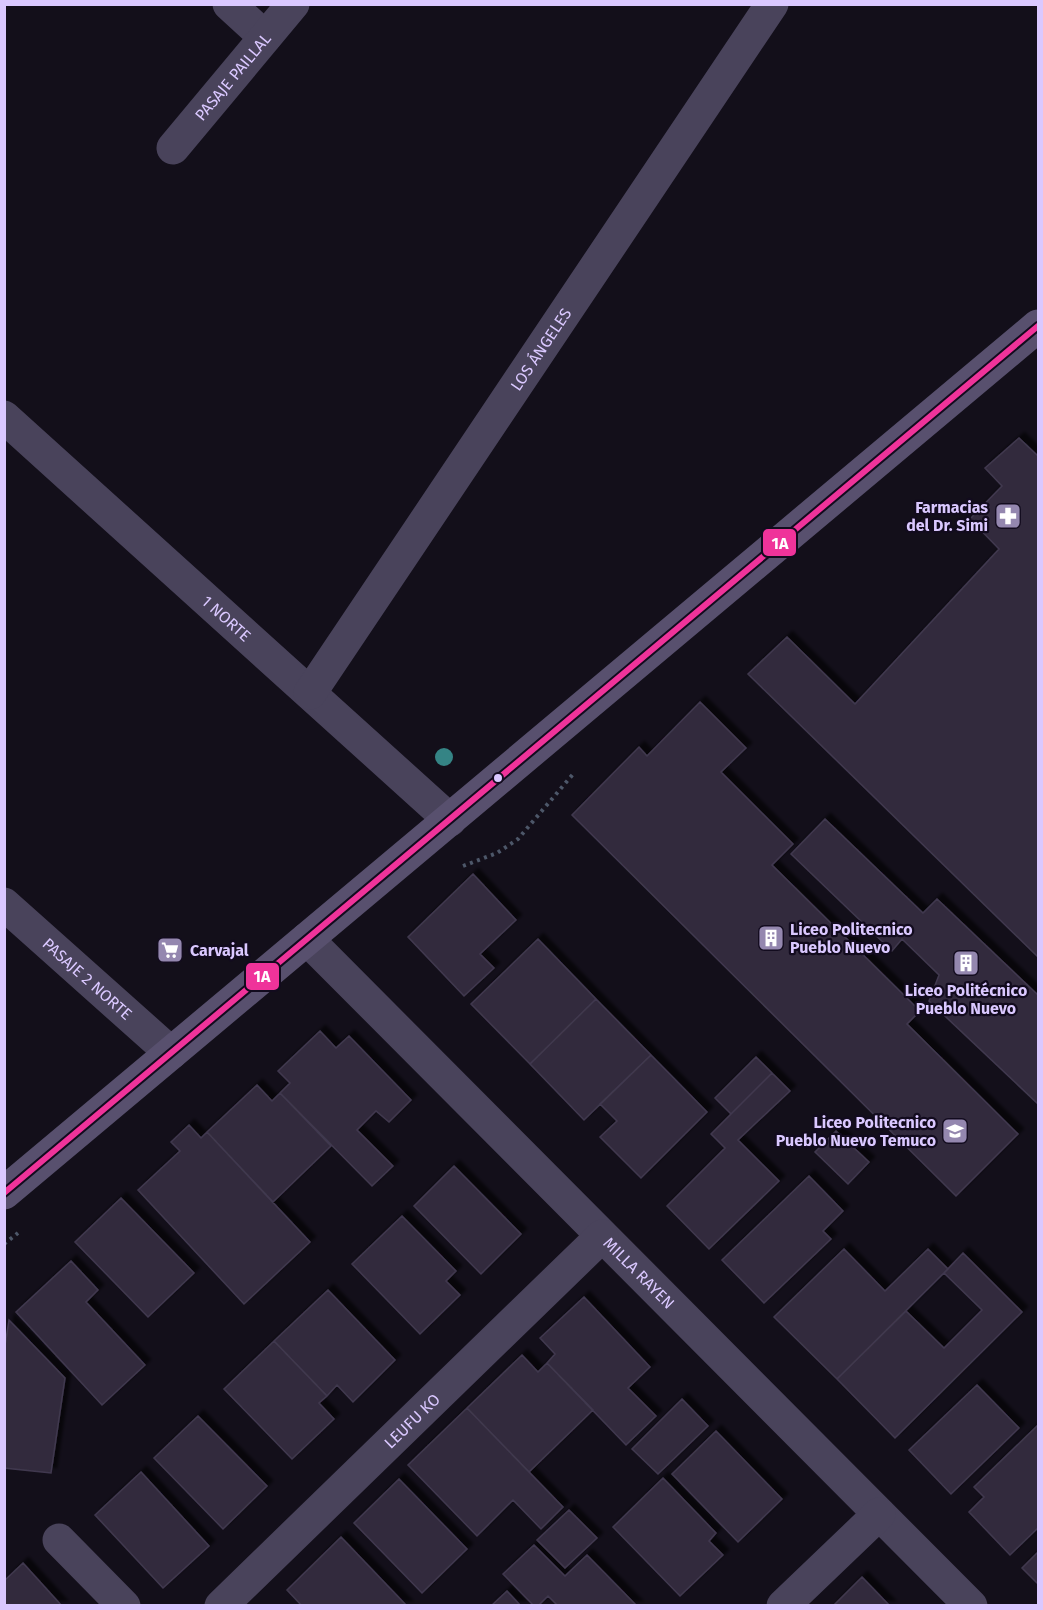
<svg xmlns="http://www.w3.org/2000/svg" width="1043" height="1610" viewBox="0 0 1043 1610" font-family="'Fira Sans',sans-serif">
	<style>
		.building { fill: #332c3d; stroke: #41394f; stroke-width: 1.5; filter: url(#shadow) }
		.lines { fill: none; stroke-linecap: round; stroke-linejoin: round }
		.path { stroke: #4d5769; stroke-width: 4; stroke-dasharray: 3 4.5; stroke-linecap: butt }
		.street { stroke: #49435b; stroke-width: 33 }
		.secondary { stroke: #58506e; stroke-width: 33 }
		.bus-1-casing { stroke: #120b1e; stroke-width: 10 }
		.bus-1 { stroke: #ef339a; stroke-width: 6 }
		.tree { fill: #358485 }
		.bus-dot { fill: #dac8ff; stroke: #120b1e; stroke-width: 2 }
		.labels { text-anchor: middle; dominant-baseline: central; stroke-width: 4.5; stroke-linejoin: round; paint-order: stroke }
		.street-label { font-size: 16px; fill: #dac8ff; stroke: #120b1e }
		.poi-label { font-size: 16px; font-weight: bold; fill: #dac8ff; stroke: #120b1e; text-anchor: end }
		.line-badge { stroke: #120b1e; stroke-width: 2 }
		.badge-label { font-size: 16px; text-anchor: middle; font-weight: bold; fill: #fff }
	</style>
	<defs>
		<filter id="shadow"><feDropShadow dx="5.5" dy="-5.5" stdDeviation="1.5" flood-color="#0009"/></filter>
	</defs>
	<rect width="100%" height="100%" fill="#130f1a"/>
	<path class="building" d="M1019,438L1038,456V957L748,674L787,637L855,704L999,549L970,519L1002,486L985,468Z
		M700,702L746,748L721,772L793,844L772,865L920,1011L907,1024L1018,1134L956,1196L572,815L639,747L647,756Z
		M825,819L923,913L937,899L1038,995V1104L929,1001L939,975L902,939L892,951L791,854Z
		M473,874L516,920L480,954L494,968L464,996L408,937Z
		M538,939L596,999L530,1064L471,1004Z
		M596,999L651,1055L584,1120L530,1064Z
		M320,1031L336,1048L349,1036L411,1100L389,1122L376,1111L357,1130L393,1166L372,1186L280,1093L290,1083L278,1071Z
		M651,1055L707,1112L641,1178L600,1137L617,1121L600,1104Z
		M756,1057L772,1073L731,1114L715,1098Z
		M772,1073L790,1091L738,1140L779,1181L709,1249L667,1206L725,1148L711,1134Z
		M257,1085L272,1101L280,1093L331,1146L273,1202L207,1132Z
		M189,1125L201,1138L207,1132L310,1242L244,1304L138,1190L180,1151L171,1142Z
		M836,1131L869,1162L848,1184L815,1152Z
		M454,1166L521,1234L481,1274L414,1206Z
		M809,1176L843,1211L823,1231L831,1239L764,1303L722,1260Z
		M121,1198L194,1273L148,1317L75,1242Z
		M402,1216L456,1271L446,1281L460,1295L420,1334L352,1264Z
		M844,1249L885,1291L928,1249L948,1269L837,1379L774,1317Z
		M963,1253L1022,1312L895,1438L837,1379L906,1311L944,1348L982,1310L944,1273Z
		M71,1261L98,1290L86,1302L145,1365L102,1405L16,1312Z
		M328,1290L395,1360L353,1402L337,1385L327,1396L274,1341Z
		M584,1297L650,1367L628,1388L656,1416L626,1445L547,1363L555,1354L540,1338Z
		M9,1320L65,1378L51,1473L4,1468V1352Z
		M274,1341L327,1396L319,1403L334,1419L292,1459L224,1389Z
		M522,1355L538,1372L547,1363L593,1410L529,1472L467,1408Z
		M977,1385L1019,1428L951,1494L909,1450Z
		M682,1399L708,1426L658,1474L632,1449Z
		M467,1408L563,1507L541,1529L513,1500L477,1536L408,1465Z
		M198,1416L267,1486L223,1529L154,1458Z
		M1038,1425V1528L1010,1555L969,1512L984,1497L974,1487Z
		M716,1431L782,1499L738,1542L672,1474Z
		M141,1472L209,1546L163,1588L95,1515Z
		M663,1478L716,1533L709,1541L723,1555L680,1596L613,1527Z
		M399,1479L467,1549L422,1593L354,1523Z
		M569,1510L597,1538L565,1568L537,1540Z
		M341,1537L407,1606H302L287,1590Z
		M534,1545L565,1576L587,1555L637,1606H558L548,1596L538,1606H534L503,1574Z
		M1038,1552V1584L1022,1568Z
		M23,1563L62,1606H4V1581Z
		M862,1577L890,1606H833Z
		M507,1591L521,1606H491Z"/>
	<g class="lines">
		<path class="path" d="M463,866L497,853L518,839L574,773
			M4,1244L18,1233"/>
		<g class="street">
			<path d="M229,4L265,37"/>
			<path id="s1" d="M173,148L293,4"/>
			<path id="s2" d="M4,417L450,820"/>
			<path id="s3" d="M310,693L772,4"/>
			<path id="s4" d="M4,904L171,1053"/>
			<path id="s5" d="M307,939L971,1606"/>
			<path d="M59,1540L124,1606"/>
			<path id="s6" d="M221,1606L602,1236"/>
			<path d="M783,1606L879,1514"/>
		</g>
		<path class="secondary" d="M4,1193L1038,326"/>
		<defs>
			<path id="bus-1" d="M4,1193L1038,326"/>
		</defs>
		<use href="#bus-1" class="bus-1-casing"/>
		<use href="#bus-1" class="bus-1"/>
	</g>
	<circle class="tree" cx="444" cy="757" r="9"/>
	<defs>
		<symbol id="pharmacy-square" viewBox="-11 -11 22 22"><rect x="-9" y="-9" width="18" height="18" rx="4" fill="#9487af" stroke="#120b1e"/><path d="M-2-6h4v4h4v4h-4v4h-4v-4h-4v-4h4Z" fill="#fff"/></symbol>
		<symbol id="building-square" viewBox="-11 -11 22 22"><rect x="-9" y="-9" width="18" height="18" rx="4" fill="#9487af" stroke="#120b1e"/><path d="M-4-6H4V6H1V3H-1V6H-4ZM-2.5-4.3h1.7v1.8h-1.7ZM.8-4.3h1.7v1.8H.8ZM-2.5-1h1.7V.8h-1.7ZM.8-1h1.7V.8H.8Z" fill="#fff"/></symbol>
		<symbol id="supermarket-square" viewBox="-11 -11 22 22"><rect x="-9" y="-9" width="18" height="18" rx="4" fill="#9487af" stroke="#120b1e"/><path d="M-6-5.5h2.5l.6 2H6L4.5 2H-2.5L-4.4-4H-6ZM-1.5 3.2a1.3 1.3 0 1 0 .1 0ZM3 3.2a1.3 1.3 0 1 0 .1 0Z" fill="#fff"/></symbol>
		<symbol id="school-square" viewBox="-11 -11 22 22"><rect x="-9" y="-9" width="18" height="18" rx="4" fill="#9487af" stroke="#120b1e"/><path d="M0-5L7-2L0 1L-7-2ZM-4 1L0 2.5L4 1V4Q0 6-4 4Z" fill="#fff"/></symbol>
	</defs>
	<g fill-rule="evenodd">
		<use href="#pharmacy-square" x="993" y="501" width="30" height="30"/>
		<use href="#building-square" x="756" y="923" width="30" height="30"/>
		<use href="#supermarket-square" x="155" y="935" width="30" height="30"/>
		<use href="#building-square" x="951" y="948" width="30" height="30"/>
		<use href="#school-square" x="940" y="1116" width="30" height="30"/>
	</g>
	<circle class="bus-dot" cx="498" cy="778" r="5"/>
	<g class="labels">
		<g class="street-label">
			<text stroke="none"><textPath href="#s1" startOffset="93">PASAJE PAILLAL</textPath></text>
			<text stroke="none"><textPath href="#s3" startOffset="414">LOS ÁNGELES</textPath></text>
			<text stroke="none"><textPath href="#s2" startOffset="300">1 NORTE</textPath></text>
			<text stroke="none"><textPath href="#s4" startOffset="112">PASAJE 2 NORTE</textPath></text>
			<text stroke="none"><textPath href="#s5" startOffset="471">MILLA RAYEN</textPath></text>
			<text stroke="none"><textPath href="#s6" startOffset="266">LEUFU KO</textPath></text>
		</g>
		<g class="poi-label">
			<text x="988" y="507">Farmacias<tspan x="988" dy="18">del Dr. Simi</tspan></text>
			<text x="790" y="929" text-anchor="start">Liceo Politecnico<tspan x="790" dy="18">Pueblo Nuevo</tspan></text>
			<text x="190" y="950" text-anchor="start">Carvajal</text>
			<text x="966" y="990" text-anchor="middle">Liceo Politécnico<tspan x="966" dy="18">Pueblo Nuevo</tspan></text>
			<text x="936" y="1122">Liceo Politecnico<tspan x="936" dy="18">Pueblo Nuevo Temuco</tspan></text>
		</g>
	</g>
	<g class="line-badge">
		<rect x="762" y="528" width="35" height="29" rx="6" fill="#ef339a"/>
		<rect x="245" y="962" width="35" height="29" rx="6" fill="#ef339a"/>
	</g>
	<g class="badge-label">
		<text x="780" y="549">1A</text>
		<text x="262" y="982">1A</text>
	</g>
	<rect width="1043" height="1610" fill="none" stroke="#dac8ff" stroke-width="12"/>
</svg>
